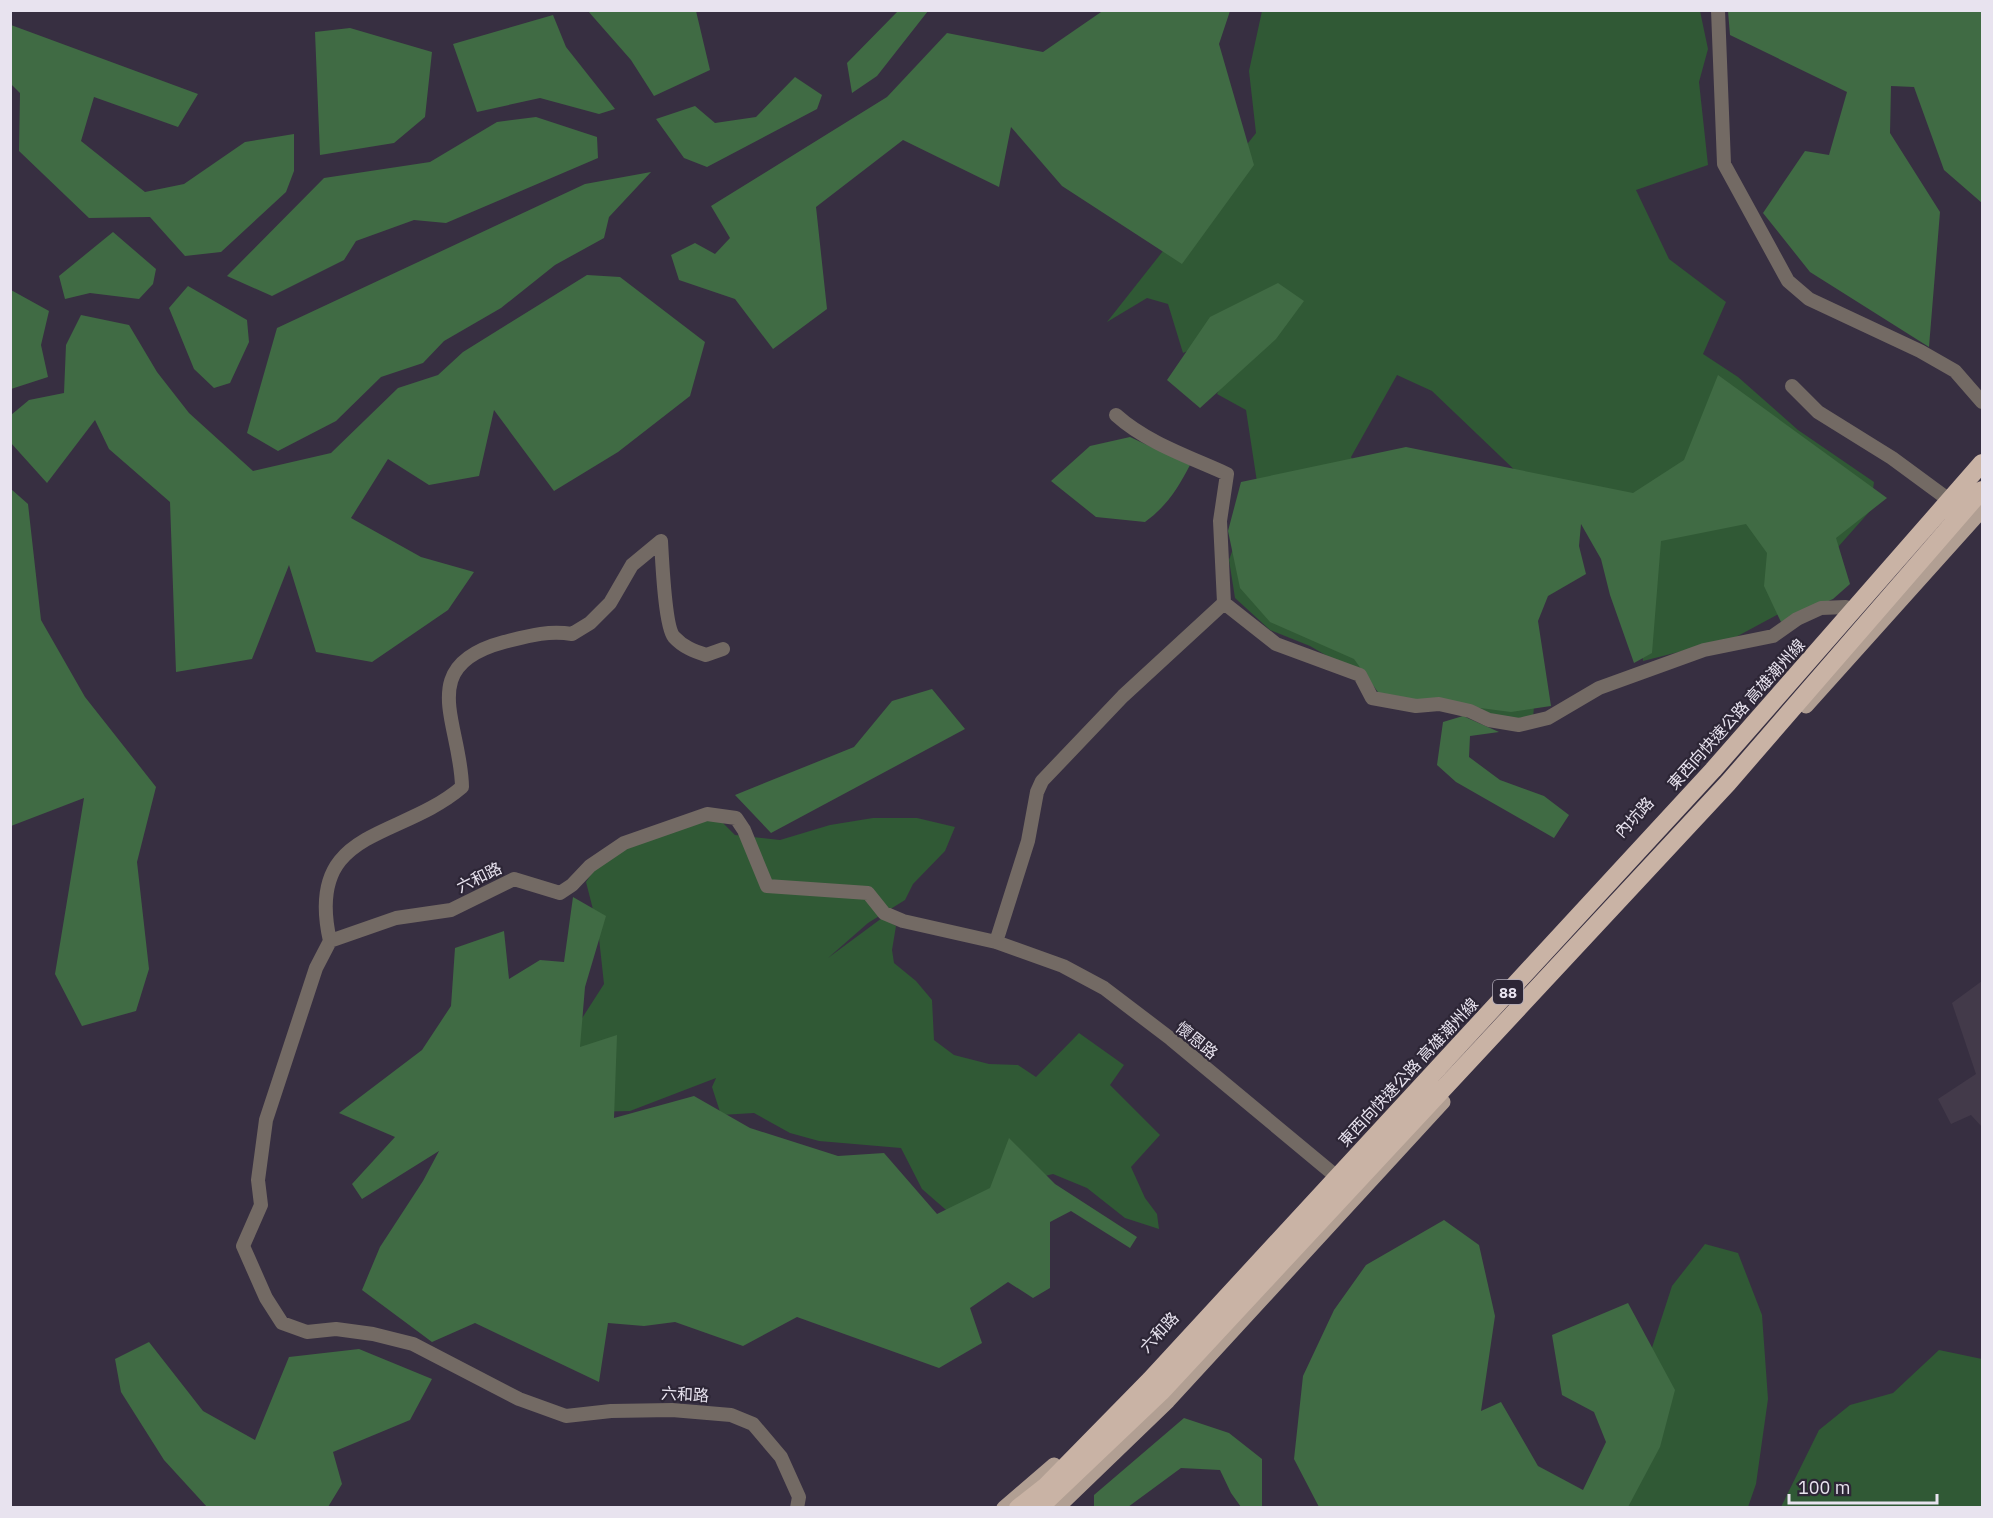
<svg xmlns="http://www.w3.org/2000/svg" width="1993" height="1518" viewBox="0 0 1993 1518" font-family="'IBM Plex Sans','Noto Sans TC',sans-serif">
	<style>
		.industrial { fill: #433a4a }
		.green { fill: #305935 }
		.forest { fill: #406b44 }
		.lines { fill: none; stroke-linecap: round; stroke-linejoin: round }
		.minor { stroke: #736a64; stroke-width: 14 }
		.major { stroke: #b19f93; stroke-width: 15 }
		.highway-bridge { stroke: #c9b3a5; stroke-width: 18 }
		.labels { text-anchor: middle; dominant-baseline: central; stroke-width: 4.5; stroke-linejoin: round; paint-order: stroke }
		.shield { fill: #2d2636; stroke: #b0aab8; stroke-width: 1.5 }
		.shield-label { font-size: 15px; font-weight: bold; fill: #e8e3ef }
		.street-label { font-size: 16px; fill: #e8e3ef; stroke: #2d2636 }
	</style>
	<rect width="100%" height="100%" fill="#372f41"/>
	<path class="industrial" d="M1982,981V1127L1971,1115L1951,1124L1938,1099L1976,1074L1952,1003Z"/>
	<path class="green" d="M1262,11H1700L1708,49L1699,82L1708,165L1636,190L1669,259L1726,302L1703,354L1738,377L1798,430L1874,482L1870,511L1838,547L1823,590L1734,638L1643,661L1636,575L1626,519L1522,477L1432,391L1397,375L1351,457L1382,513L1535,693L1533,719L1500,717L1389,692L1310,646L1270,630L1235,598L1229,560L1257,482L1246,410L1217,394L1238,347L1216,338L1183,353L1168,304L1147,298L1107,322L1256,133L1249,71Z
		M873,818H917L955,827L945,851L913,884L905,900L868,923L828,958L882,918L896,926L892,950L894,963L916,981L932,1000L934,1040L954,1055L989,1064L1018,1065L1036,1077L1079,1033L1124,1065L1110,1085L1160,1135L1131,1167L1145,1198L1157,1214L1159,1229L1125,1218L1087,1188L1053,1174L1033,1179L953,1216L922,1189L901,1148L819,1141L790,1133L754,1113L721,1115L712,1087L716,1078L630,1111L591,1112L552,1065L604,984L598,929L586,882L602,858L703,820L721,821L735,835L780,840L830,825Z
		M1705,1244L1738,1253L1762,1315L1768,1399L1756,1484L1748,1507L1600,1508L1672,1286Z
		M1939,1350L1982,1359V1507H1781L1819,1430L1850,1405L1893,1393Z"/>
	<path class="forest" d="M1104,10L1230,11L1219,44L1254,165L1182,264L1062,186L1011,127L999,187L903,140L816,207L827,309L773,349L735,299L679,280L671,255L695,243L715,254L730,238L711,206L887,97L947,33L1043,52Z
		M588,11H696L710,70L654,96L631,60Z
		M898,11H928L877,76L852,93L847,63Z
		M1728,11H1982V203L1944,170L1914,87L1891,86L1890,133L1940,212L1929,347L1810,272L1763,213L1805,151L1829,155L1847,92L1730,35Z
		M553,15L566,47L615,109L599,114L540,98L477,112L453,44Z
		M11,25L198,94L178,127L94,97L81,141L145,192L184,184L245,142L294,134V171L286,192L221,252L185,256L150,217L89,218L19,151L20,93L11,84Z
		M350,28L432,52L425,117L394,143L320,155L315,32Z
		M795,77L822,95L817,109L707,167L684,158L656,119L695,106L715,123L756,117Z
		M536,117L597,137L598,158L446,223L414,220L356,241L344,260L272,296L227,276L324,178L430,162L497,122Z
		M651,172L609,217L604,238L555,265L501,308L444,341L423,363L381,377L336,421L278,451L247,433L277,328L585,184Z
		M113,232L156,269L153,284L139,299L90,293L65,299L59,276Z
		M587,275L620,277L705,342L690,396L618,452L554,491L494,410L479,476L429,485L388,459L351,518L421,557L474,572L448,610L372,662L316,652L289,565L252,659L176,672L170,502L109,449L95,420L47,483L11,443V415L29,400L64,393L66,345L81,315L129,325L157,372L189,413L253,471L331,453L398,388L438,375L463,352Z
		M1278,283L1304,301L1276,339L1200,408L1167,380L1210,317Z
		M188,286L247,320L249,342L230,383L214,388L194,369L169,308Z
		M11,290L49,311L41,345L48,377L11,389Z
		M1718,375L1887,498L1836,538L1850,584L1833,599L1781,622L1764,586L1767,553L1746,524L1661,541L1652,653L1634,663L1610,595L1601,559L1581,524L1579,546L1586,574L1548,596L1538,621L1551,706L1511,712L1380,695L1354,659L1270,622L1240,588L1228,531L1241,482L1406,447L1633,493L1684,460Z
		M1130,437L1190,465C1178,488 1167,506 1145,522L1096,517L1051,481L1090,446Z
		M11,489L28,504L41,620L85,697L156,787L137,862L149,969L136,1011L82,1026L55,974L84,798L11,826Z
		M932,689L965,729L771,833L735,795L854,747L892,701Z
		M1463,716L1499,732L1470,736L1469,757L1500,780L1544,796L1569,815L1554,838L1456,782L1437,765L1443,722Z
		M573,897L606,916L585,987L580,1047L617,1035L614,1118L694,1096L750,1128L838,1156L884,1153L937,1214L990,1188L1009,1138L1055,1184L1137,1237L1130,1248L1071,1211L1050,1222V1288L1033,1298L1008,1282L970,1308L982,1343L939,1368L797,1317L743,1346L675,1322L644,1326L608,1323L599,1382L475,1323L432,1342L362,1290L380,1247L423,1181L439,1151L362,1199L352,1184L395,1137L339,1113L422,1050L451,1006L455,948L504,931L509,979L540,960L564,962Z
		M1444,1220L1479,1245L1495,1316L1481,1411L1501,1402L1538,1466L1583,1490L1606,1442L1594,1412L1562,1395L1552,1335L1628,1303L1675,1390L1660,1447L1628,1507H1319L1294,1459L1303,1376L1334,1310L1366,1265Z
		M149,1342L203,1411L255,1440L289,1357L359,1349L432,1379L410,1420L333,1452L342,1484L328,1507H207L164,1460L121,1392L115,1359Z
		M1184,1418L1229,1433L1262,1459V1507H1241L1231,1493L1220,1470L1181,1468L1128,1507H1094V1495Z"/>
	<g class="lines">
		<path class="minor" d="M1718,10L1724,164L1788,281L1809,299L1920,351L1955,371L1982,402
			M1792,386L1818,412L1892,458L1945,497
			M1116,415C1147,443 1190,457 1227,474L1220,521L1224,603
			M1224,603L1276,644L1360,675L1372,698L1416,706L1439,704L1470,711L1489,720L1519,725L1548,718L1599,688L1704,650L1773,636L1797,619L1821,608L1846,607
			M330,941C304,827 399,841 462,787C461,723 414,666 504,642C528,636 548,630 572,634L590,623L610,603L632,565L661,541C662,558 665,627 674,637C683,647 694,651 706,655L723,649
			M996,942L1028,841L1037,792L1042,781L1123,696L1224,603
			M797,1508L799,1497L781,1457L753,1424L731,1415L672,1410L611,1411L566,1416L519,1399L413,1344L373,1334L336,1329L307,1332L282,1323L266,1298L243,1246L261,1205L258,1180L266,1120L316,968L330,941L396,918L451,910L514,879L560,893L572,885L590,866L624,843L707,814L736,818L744,830L767,886L868,893L884,913L903,921L996,942L1063,966L1104,988L1171,1039L1343,1182"/>
		<path class="major" d="M1806,706L1982,510
			M1004,1508L1054,1465
			M1057,1508L1168,1401L1443,1102"/>
		<path class="highway-bridge" d="M1018,1508L1046,1486L1150,1380L1713,770L1982,463
			M1039,1508L1161,1392L1728,783L1982,490"/>
	</g>
	<g class="labels">
		<rect class="shield" x="1493" y="980" width="30" height="24" rx="4.5"/>
		<g class="shield-label">
			<text x="1508" y="992">88</text>
		</g>
		<g class="street-label">
			<text transform="translate(1736 714) rotate(-48)">東西向快速公路 高雄潮州線</text>
			<text transform="translate(1634 817) rotate(-47)">內坑路</text>
			<text transform="translate(479 877) rotate(-26)">六和路</text>
			<text transform="translate(1197 1040) rotate(39)">懷恩路</text>
			<text transform="translate(1408 1072) rotate(-47)">東西向快速公路 高雄潮州線</text>
			<text transform="translate(1159 1332) rotate(-47)">六和路</text>
			<text transform="translate(685 1394) rotate(3)">六和路</text>
		</g>
	</g>
	<rect width="1993" height="1518" fill="none" stroke="#e8e3ef" stroke-width="24"/>
	<path d="M1789 1494v9h148v-9" fill="none" stroke="#e8e3ef" stroke-width="3"/>
	<text x="1798" y="1494" font-size="18" fill="#e8e3ef" stroke="#2d2636" stroke-width="4.5" paint-order="stroke">100 m</text>
</svg>
